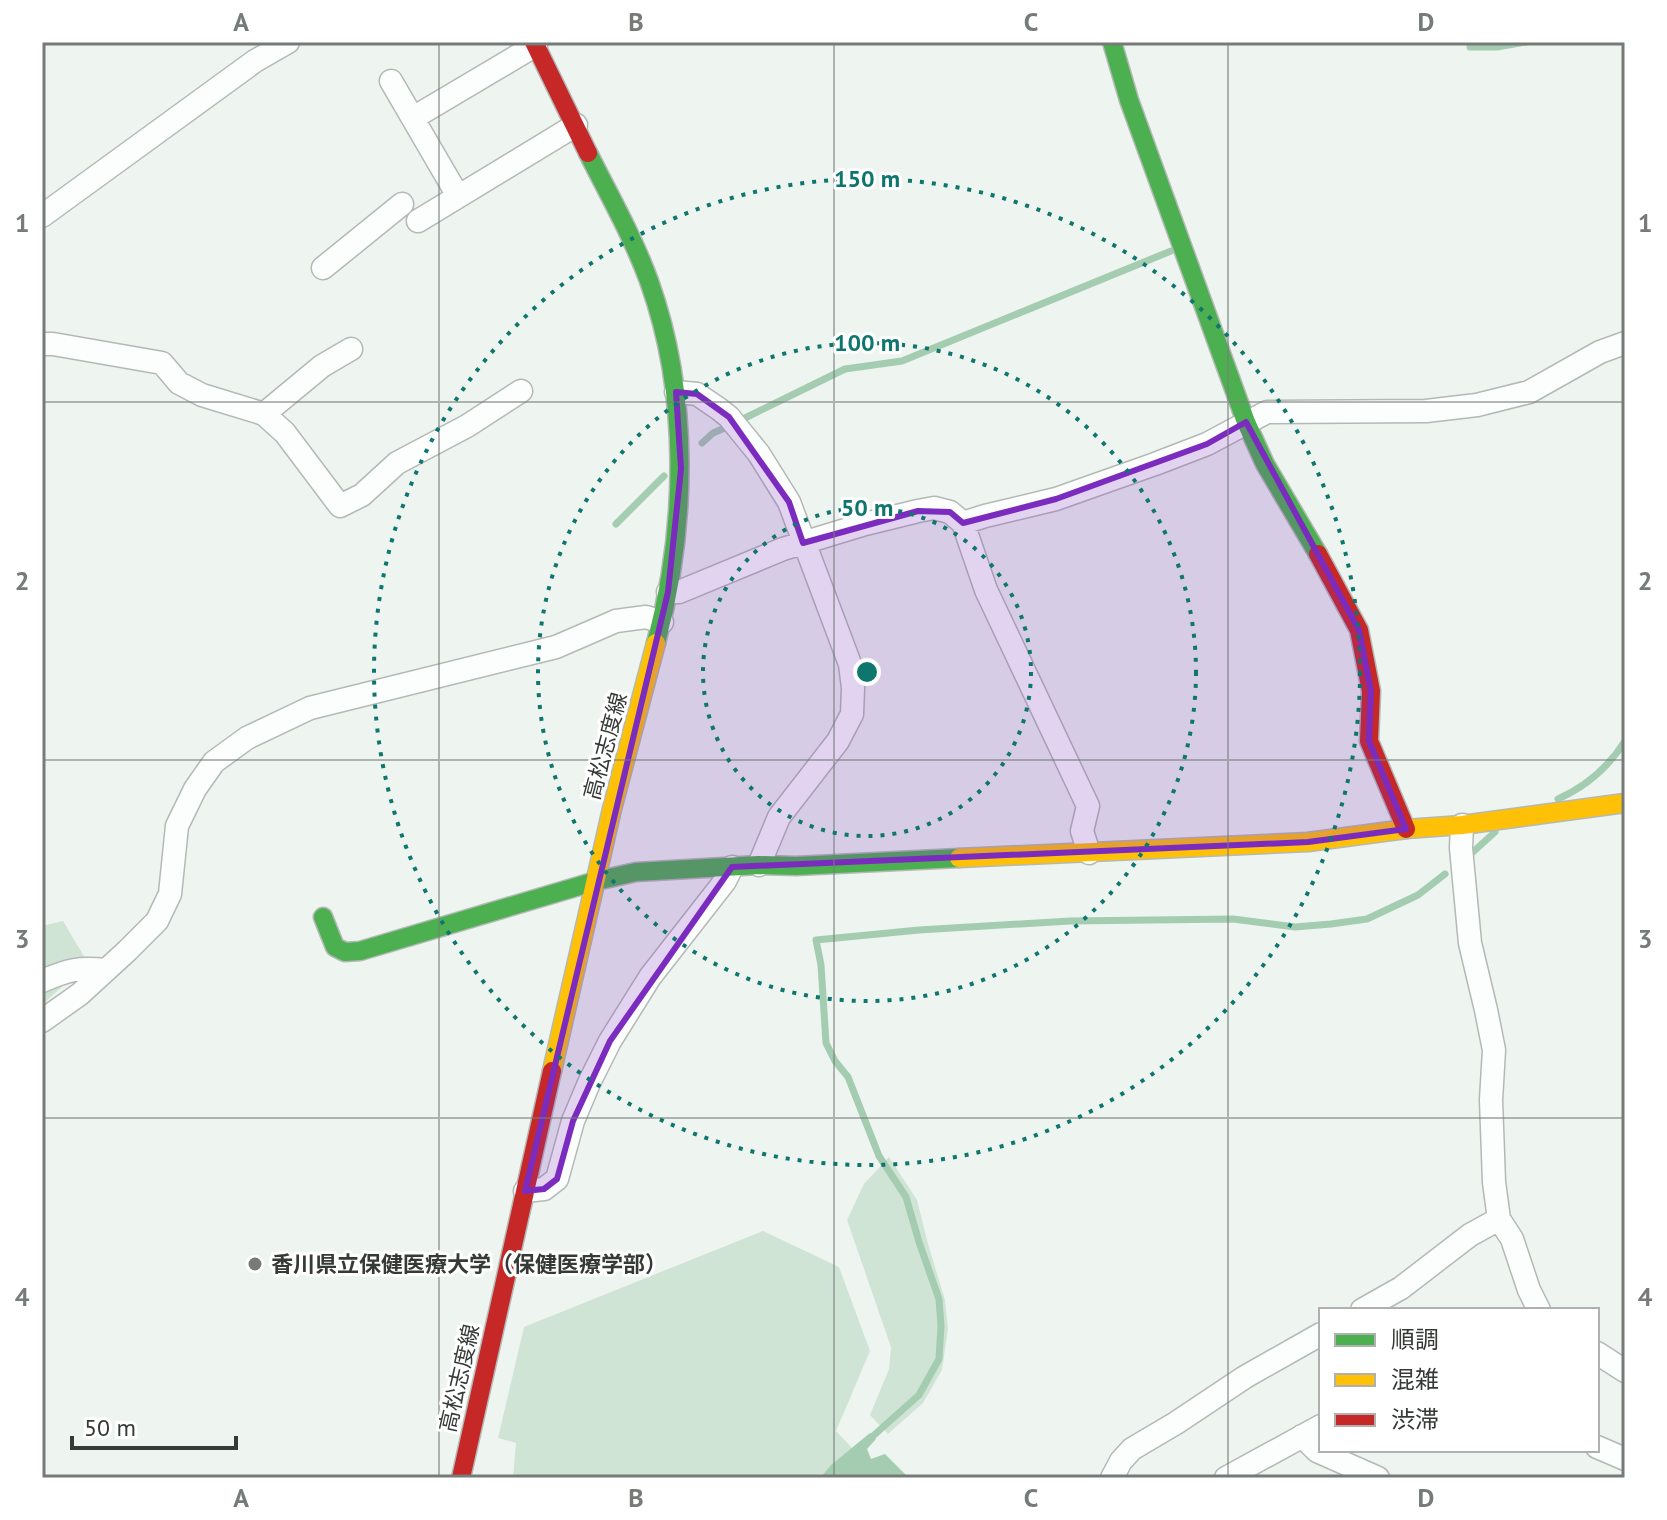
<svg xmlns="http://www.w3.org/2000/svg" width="1667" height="1520" viewBox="0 0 1667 1520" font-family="'PT Sans','Noto Sans JP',sans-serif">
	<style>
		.green { fill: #cfe4d5 }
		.water { fill: #a4ccb0 }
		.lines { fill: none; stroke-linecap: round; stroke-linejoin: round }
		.stream { stroke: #a4ccb0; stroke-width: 7 }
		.street-casing { stroke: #b4b9b6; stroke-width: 25 }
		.fast-casing { stroke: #b4b9b6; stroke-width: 21 }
		.slow-casing { stroke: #b4b9b6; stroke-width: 21 }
		.jam-casing { stroke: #b4b9b6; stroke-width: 21 }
		.street { stroke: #fcfdfd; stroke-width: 22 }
		.fast { stroke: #4caf50; stroke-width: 18 }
		.slow { stroke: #ffc107; stroke-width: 18 }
		.jam { stroke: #c62828; stroke-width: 18 }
		.marked { fill: #7b2cbf; fill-opacity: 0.2; stroke: #7b2cbf; stroke-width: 6; stroke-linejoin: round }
		.grid { fill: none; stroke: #767b78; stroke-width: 2; stroke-opacity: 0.55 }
		.ring { fill: none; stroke: #0f766e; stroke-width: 4; stroke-dasharray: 4 8 }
		.poi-dot { fill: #767b78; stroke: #fff; stroke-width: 3 }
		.labels { text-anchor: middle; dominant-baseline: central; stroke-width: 6; stroke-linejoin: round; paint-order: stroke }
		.street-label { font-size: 22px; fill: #363a37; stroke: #fff }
		.poi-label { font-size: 22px; font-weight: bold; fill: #363a37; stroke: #fff; text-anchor: start }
		.centre { fill: #0f766e; stroke: #fff; stroke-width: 4 }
		.ring-label { font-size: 24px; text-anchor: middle; font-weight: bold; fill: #0f766e; stroke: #fff; stroke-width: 6; stroke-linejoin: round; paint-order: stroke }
		.neatline { fill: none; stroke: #767b78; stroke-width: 3 }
		.grid-label { font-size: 26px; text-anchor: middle; font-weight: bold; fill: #767b78 }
	</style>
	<rect width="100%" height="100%" fill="#eef4f0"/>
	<path class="green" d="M63,921L88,963L42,1005V926Z
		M889,1157L917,1200L928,1244L945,1300L948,1329L942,1370L923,1403L888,1434L870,1415L889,1369L891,1347L847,1220L864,1184Z
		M763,1231L839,1267L870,1351L836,1431L852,1448L831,1465L820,1478H513L516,1443L498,1438L524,1327Z"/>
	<path class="water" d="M870,1433L876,1439L867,1449L871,1459L885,1454L909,1478H820L831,1465Z"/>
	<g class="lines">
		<path class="stream" d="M1470,47H1497L1526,42
			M745,418L845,369L902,361L1171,251
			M702,443L713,433L727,427
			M616,524L664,476
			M1558,799C1587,786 1608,768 1625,741
			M1473,852L1495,832
			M873,1436L919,1395L939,1359L941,1326L939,1299L919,1242L906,1197L879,1156L848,1077L835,1061L826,1043L821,965L816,940L919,930L1070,921L1233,919L1295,927L1331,924L1367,919L1418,895L1445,874"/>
		<defs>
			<path id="street" d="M391,81L458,196
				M413,118L536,45
				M42,216L255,61L288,42
				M418,221L576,125
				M323,268L402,204
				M42,344H53L162,363L179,383L202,395L264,414L285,433L340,506L362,495L397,463L467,426L521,391
				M676,392L697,394L719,409L729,417L759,454L789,502L850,664L853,688L852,714L838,741L779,817L759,865
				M264,414L322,366L351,349
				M963,523L985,516L1056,499L1155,464L1207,444L1267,412L1426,411L1477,405L1529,392L1600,352L1625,343
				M668,592H679L783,549L865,524L918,511L934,508L950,512L963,523L986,590L1088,806L1082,831L1089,853
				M1462,825L1461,848L1470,943L1486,1010L1494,1050L1491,1100L1494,1182L1499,1219L1512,1239L1529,1290L1539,1310
				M42,981C68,970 78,967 106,970
				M42,1021L80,994L127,951L157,921L170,894L177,826L195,789L214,762L247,738L310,708L556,647L616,621L646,617L662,622
				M525,1191L544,1189L557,1179L573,1121L589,1083L610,1041L650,977L725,881L732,867
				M1362,1310L1401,1288L1470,1235L1499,1219
				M1597,1353L1625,1371
				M1302,1436L1317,1451L1378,1478
				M1597,1447L1625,1459
				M1112,1478L1121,1461L1132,1449L1176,1423L1245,1377L1321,1334
				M1226,1478L1321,1426"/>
			<path id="fast" d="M1112,42L1129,100L1246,422L1265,464L1318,554
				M588,153C609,195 633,237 649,281C690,395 687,527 656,643
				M323,917L335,947L345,952L360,951L596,881L636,872L759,865L796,866L959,858"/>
			<path id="slow" d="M959,858L1308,842L1406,829L1462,825L1625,803
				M552,1071L612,809L656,643"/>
			<path id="jam" d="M534,42L588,153
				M1318,554L1359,630L1371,691L1369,741L1406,829
				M461,1478L552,1071"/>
		</defs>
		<use href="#street" class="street-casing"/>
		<use href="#fast" class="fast-casing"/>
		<use href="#slow" class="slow-casing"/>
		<use href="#jam" class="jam-casing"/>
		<use href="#street" class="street"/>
		<use href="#fast" class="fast"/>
		<use href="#slow" class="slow"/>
		<use href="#jam" class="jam"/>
	</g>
	<path class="marked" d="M676,392L697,394L729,417L789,502L803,543L918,511L950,512L963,523L1056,499L1207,444L1246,422L1359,630L1371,691L1369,741L1406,829L1308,842L732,867L610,1041L573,1121L557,1179L544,1189L525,1191L668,592L681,469Z"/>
	<path class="grid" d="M439,42V1478M834,42V1478M1228,42V1478M42,402H1625M42,760H1625M42,1118H1625"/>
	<g class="ring">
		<circle cx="867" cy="672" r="164"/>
		<circle cx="867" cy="672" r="329"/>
		<circle cx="867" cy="672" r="493"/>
	</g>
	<circle class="poi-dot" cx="255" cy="1264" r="8"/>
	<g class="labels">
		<g class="street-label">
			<text transform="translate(605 746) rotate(-75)">高松志度線</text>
			<text transform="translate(459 1378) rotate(-77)">高松志度線</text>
		</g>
		<g class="poi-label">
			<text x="271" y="1264">香川県立保健医療大学（保健医療学部）</text>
		</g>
	</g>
	<circle cx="867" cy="672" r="12" class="centre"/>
	<g class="ring-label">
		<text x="867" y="187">150 m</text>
		<text x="867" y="351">100 m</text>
		<text x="867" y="516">50 m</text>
	</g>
	<rect width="1667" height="1520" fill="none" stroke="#ffffff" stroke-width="88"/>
	<rect x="1319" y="1308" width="280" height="144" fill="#ffffff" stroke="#afb0af" stroke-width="2"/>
	<rect x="1335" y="1334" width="40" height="12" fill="#4caf50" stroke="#afb0af" stroke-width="2"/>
	<text x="1391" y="1348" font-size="24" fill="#363a37">順調</text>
	<rect x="1335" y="1374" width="40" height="12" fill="#ffc107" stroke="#afb0af" stroke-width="2"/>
	<text x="1391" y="1388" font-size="24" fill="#363a37">混雑</text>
	<rect x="1335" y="1414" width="40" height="12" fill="#c62828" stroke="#afb0af" stroke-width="2"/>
	<text x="1391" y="1428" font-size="24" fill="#363a37">渋滞</text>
	<path d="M72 1436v12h164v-12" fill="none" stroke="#363a37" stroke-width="4"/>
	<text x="84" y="1436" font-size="24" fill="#363a37" stroke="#ffffff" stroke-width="6" paint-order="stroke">50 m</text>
	<rect x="44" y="44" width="1579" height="1432" class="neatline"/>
	<g class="grid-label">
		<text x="241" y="31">A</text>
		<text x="636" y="31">B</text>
		<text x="1031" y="31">C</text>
		<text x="1426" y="31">D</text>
		<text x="22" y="232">1</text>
		<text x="1645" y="232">1</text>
		<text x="22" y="590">2</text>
		<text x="1645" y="590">2</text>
		<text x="22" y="948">3</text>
		<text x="1645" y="948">3</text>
		<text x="22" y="1306">4</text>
		<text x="1645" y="1306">4</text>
		<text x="241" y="1507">A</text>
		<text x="636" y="1507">B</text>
		<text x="1031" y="1507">C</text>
		<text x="1426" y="1507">D</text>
	</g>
</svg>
